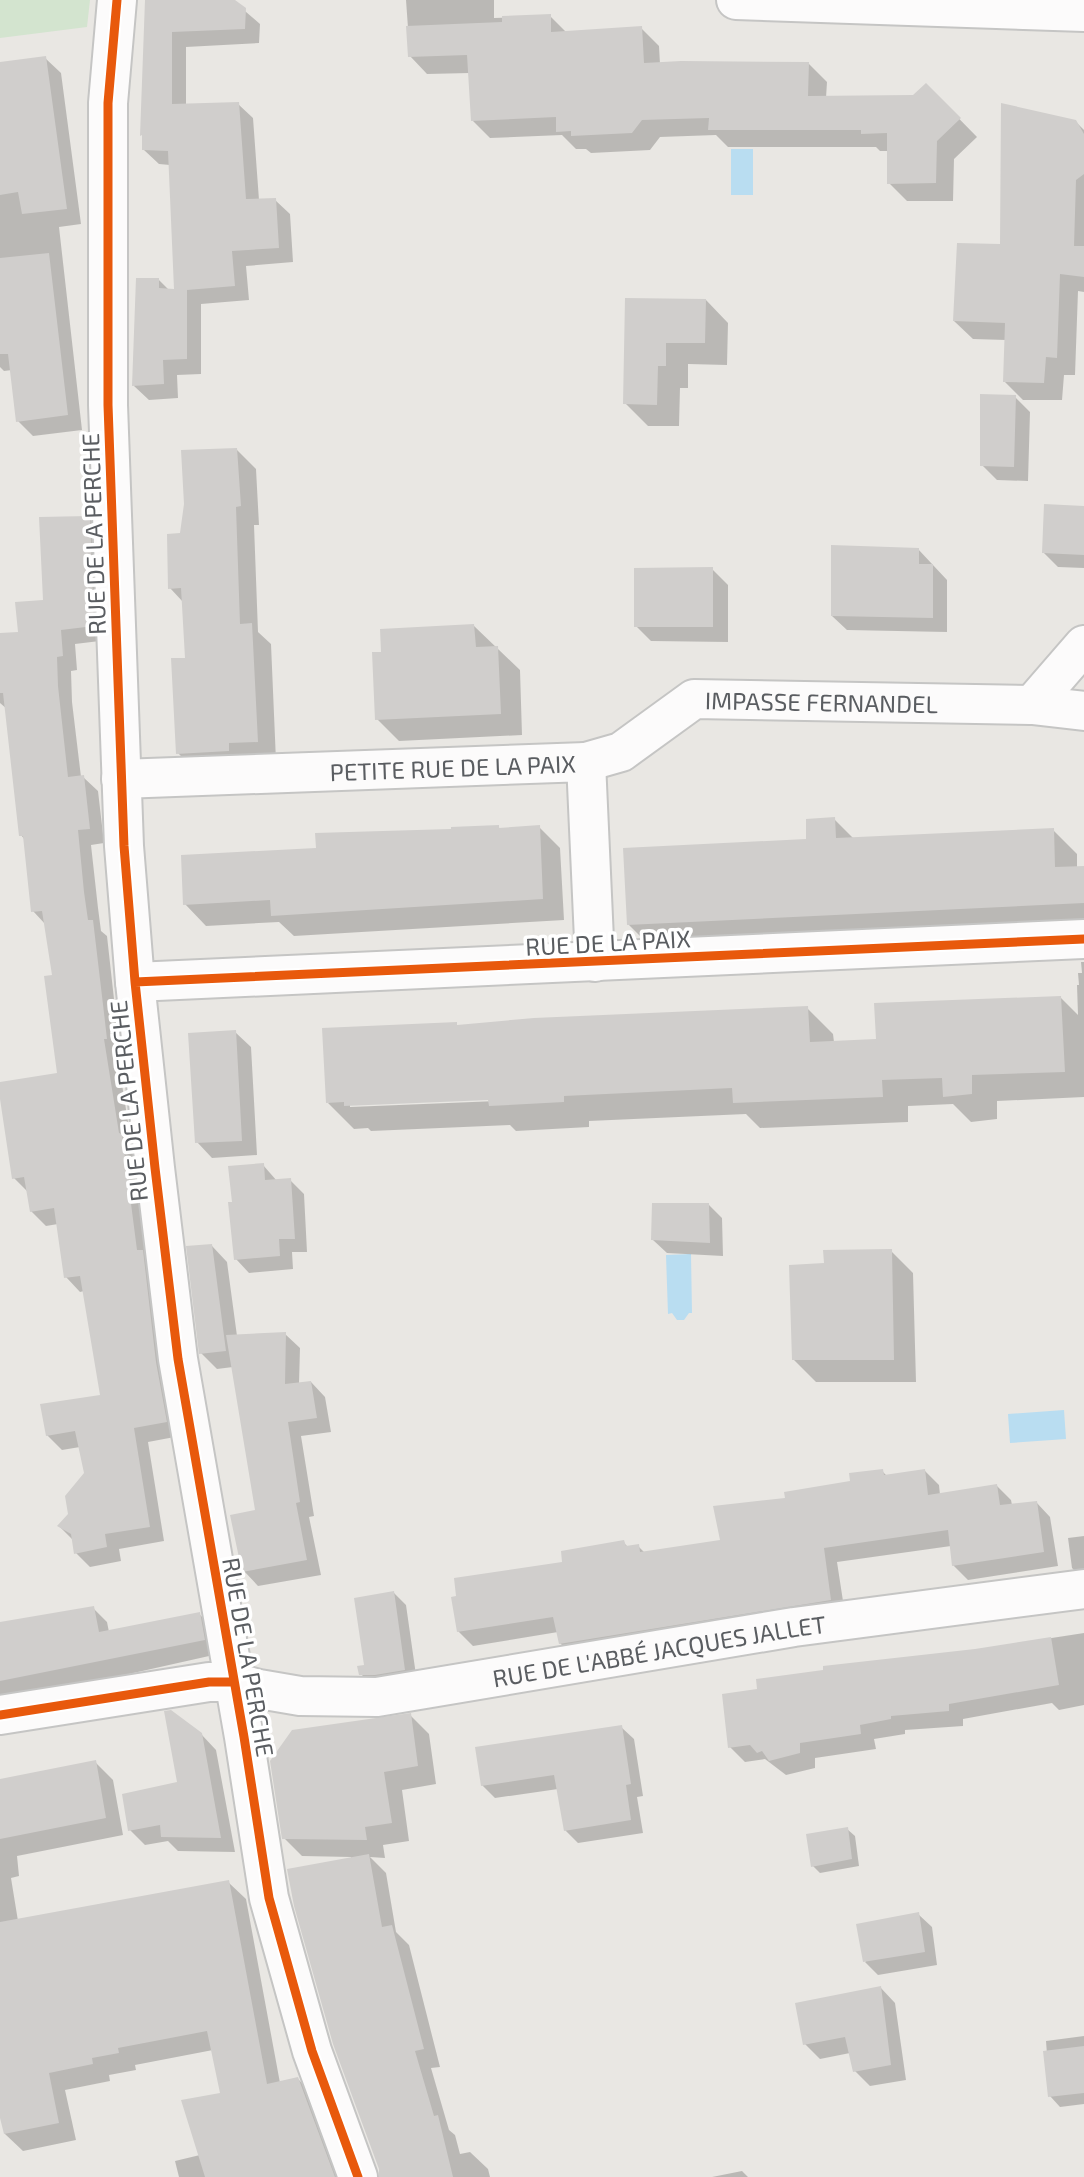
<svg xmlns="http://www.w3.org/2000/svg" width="1084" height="2177" viewBox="0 0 1084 2177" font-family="'Exo 2',sans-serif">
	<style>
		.green { fill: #d3e4cf }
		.water { fill: #b9ddf1 }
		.shadow { fill: #0003; fill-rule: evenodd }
		.building { fill: #d0cecc }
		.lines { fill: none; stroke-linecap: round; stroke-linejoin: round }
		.minor-casing { stroke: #c5c5c4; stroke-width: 42 }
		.minor { stroke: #fcfbfb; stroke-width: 38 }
		.cycleway-casing { stroke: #fff; stroke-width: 13 }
		.cycleway { stroke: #e8590c; stroke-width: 9 }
		.labels { text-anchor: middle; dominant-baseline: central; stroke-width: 7; stroke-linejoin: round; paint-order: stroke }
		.street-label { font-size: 24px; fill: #5a5d61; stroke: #fff }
	</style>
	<rect width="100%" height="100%" fill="#e9e7e3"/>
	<path class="green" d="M0,0H90L87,27L0,38Z"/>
	<path class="water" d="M731,149H753V195H731Z
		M691,1254L692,1313H689L684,1320H677L672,1313L668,1314L666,1255Z
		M1064,1410L1066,1439L1010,1443L1008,1414Z"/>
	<path class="shadow" d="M147,0H232L260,24L259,43L186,47V106L238,104L253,118L259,200H275L290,214L293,262L246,266L249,300L201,304V374L177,375L178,398L149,400L134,386L158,279L169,290H176L170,165L159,164L144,150V137L142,135Z
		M406,0H494V18L550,16L567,33L641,28L659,46L660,64H809L827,82L826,98L913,97L926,85L977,137L954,159L953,201H907L889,183V151H880L876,147H728L716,135L660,137L650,150L591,153L586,149H576L562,135L490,138L472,120L470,73L427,74L410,56Z
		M45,58L61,73L81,224L59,227L82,430L33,436L18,421L12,370L4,371L0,367V64Z
		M1076,122L1084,130V292L1078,291L1075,375H1064L1062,400H1023L1005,382L1006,340L973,339L954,321Z
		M627,299L706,300L728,323L727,365L688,364V388H680L679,426H648L625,403Z
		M1015,397L1030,412L1028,481L997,480L982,465Z
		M237,450L256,469L259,525H254L258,632L271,644L276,761L197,772L178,753L187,659L183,602L170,588L182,535Z
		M1084,507V593V568L1058,567L1043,552Z
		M89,518L104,533L108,640L75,644L77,670L71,671L72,702L81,777H83L98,791L104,843L91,845L98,908L101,931L107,936L120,1053H117L132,1147L136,1150L180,1436L148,1442L164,1541L119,1549L121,1561L90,1567L76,1553L74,1541L59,1526L70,1515L86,1473L80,1447L62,1450L47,1435L102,1396L84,1291L80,1292L66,1277L58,1224L46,1226L31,1211L29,1193L14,1178L0,1088V1084L59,1075L54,977L46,925L33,911L25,840L21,835L7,709L0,703V635L20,633L45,601Z
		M918,549L947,580V632L847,630L832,616Z
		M712,569L728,585V642L651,641L636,626Z
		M474,626L520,670L522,735L399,741L377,719Z
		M834,819L854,839L1053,830L1077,854V868H1084V927L652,948L628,924L808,841Z
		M498,827L501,829L539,827L560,848L564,920L294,936L279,922L206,926L185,904L317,849Z
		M1081,962H1084V1097L997,1101V1119L971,1122L953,1104L908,1106V1122L760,1128L746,1114L589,1121V1127L516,1131L510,1125L371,1131L368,1128L354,1129L328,1103L456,1024L459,1027L807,1008L833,1034L834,1042L878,1040L1060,997L1078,1015L1077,985H1079L1078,973H1082ZM497,1098V1101L350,1107V1104Z
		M235,1032L251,1047L257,1155L212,1158L197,1142Z
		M263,1165L277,1181L290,1180L304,1194L307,1252H292L293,1269L249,1273L236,1259L233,1203Z
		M709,1205L722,1218L723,1256L667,1253L653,1240Z
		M212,1246L227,1262L237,1336L285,1334L300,1348L299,1384L311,1382L325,1397L331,1432L301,1436L314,1516L309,1517L321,1575L258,1586L244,1571L257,1511L233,1367L217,1369L201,1353Z
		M891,1251L913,1273L916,1382H816L793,1359L826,1265Z
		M882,1471L888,1477L925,1471L939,1485L940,1495L996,1485L1011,1500L1012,1505L1036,1502L1050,1517L1058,1566L968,1580L953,1565L951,1546L837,1562L845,1614L575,1658L560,1643L558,1632L473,1646L458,1631L564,1564L623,1542L628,1547L638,1546L645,1553L722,1542L787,1500L852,1482Z
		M1084,1536V1580L1072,1568L1068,1538Z
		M394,1593L406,1605L417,1682L373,1687L361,1674L366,1666Z
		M93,1608L107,1622L109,1632L199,1614L214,1628L218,1654L120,1676L0,1696V1624Z
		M1084,1633V1705L1059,1710L1052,1703L963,1719V1726L905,1730V1734L874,1739L876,1749L815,1758V1768L786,1775L765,1759L745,1762L730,1747L975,1650Z
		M410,1715L429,1734L436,1784L402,1790L409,1841L383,1845L385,1858L370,1857L386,1873L396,1932L409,1945L440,2067L431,2068L449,2130L455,2135L460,2154L470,2152L488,2169L490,2177H381L351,1857L302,1856L284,1838Z
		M621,1727L634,1739L643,1796L637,1797L643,1833L578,1843L565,1830L558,1789L495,1798L482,1785Z
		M201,1734L216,1750L235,1852L178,1851L168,1841L145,1845L130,1830L179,1783Z
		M95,1762L113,1780L123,1835L17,1856L19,1876L11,1878L18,1921L228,1882L246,1899L280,2083L298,2079L315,2097L345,2177H179L175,2161L200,2155L222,2095L213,2050L135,2065L136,2070L109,2075L110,2081L65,2090L76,2140L23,2151L5,2134L0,2109V1781Z
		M847,1829L855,1836L859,1866L820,1873L813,1866Z
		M918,1914L932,1927L937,1965L878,1975L865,1962Z
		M880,1987L895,2003L906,2080L870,2086L855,2071L850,2053L820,2059L805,2044Z
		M1084,2036V2104L1060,2107L1050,2096L1046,2041Z
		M742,2171L748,2177H712Z"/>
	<path class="building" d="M145,0H235L246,8L245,29L172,32V104L239,102L246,199L276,198L279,248L232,251L235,286L187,290V359L163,360L164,384L132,386L136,278H159V288L174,289L168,151L142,150V135L140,136Z
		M551,14V32L642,26L644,63L681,61L809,62L808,96L913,95L926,83L961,118L937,141L936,183L887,184V133L861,134V130H708L709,118L642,120L632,133L571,136V131L556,132V117L471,121L467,55L408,57L406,26L502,22V16Z
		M46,56L67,209L22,214L18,192L0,195V62Z
		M1001,103L1076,120L1084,134V174L1076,180L1074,246H1084V277L1060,274L1057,358L1046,357L1044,383L1003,382L1005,323L953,321L957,243L1000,244Z
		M49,253L68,415L16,422L8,354H0V258Z
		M625,298L706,299L705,343H666V366H658L657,405L623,404Z
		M980,394L1016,395L1014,467L980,466Z
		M237,448L241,506L236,507L240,624L252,623L258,742L229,743V751L176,754L171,658H185L181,588L168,589L167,534L180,533L184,504L181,450Z
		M1044,504L1084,506V555L1042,553Z
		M90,516L94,626L61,630L63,656L57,657L58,686L68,777L84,775L90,829L78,830L84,892L88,920H93L104,1013L107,1039H104L119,1133L122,1134L137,1250H143L156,1362L167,1422L134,1428L150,1527L105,1534L107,1547L74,1554L71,1534L57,1526L68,1514L65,1496L84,1473L75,1431L46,1436L40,1404L100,1395L80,1276L64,1278L54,1208L30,1212L24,1177L12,1179L0,1099V1082L57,1073L44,976L52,975L42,911L31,912L23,836H19L3,693H0V633L18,632L15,602L43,600L39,517Z
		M831,545L919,548V564H933V618L831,616Z
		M713,567V627H634V568Z
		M474,624L476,647L498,646L501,714L375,720L372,652H381L380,629Z
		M835,817L836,838L1054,828L1055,867L1084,866V903L627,925L623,848L806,839V819Z
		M499,825V828L540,825L543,899L271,916L270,900L183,905L181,855L316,848L315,833L451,829V827Z
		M1061,996L1065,1072L972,1075V1094L943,1097L942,1078L882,1080L883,1097L733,1103L732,1088L564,1096V1102L489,1106L488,1100L344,1106V1102L326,1103L322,1028L457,1022V1025L534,1018L808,1006L810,1042L876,1039L874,1003Z
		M236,1030L242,1141L195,1143L188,1033Z
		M264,1163L265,1180L291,1178L295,1239H279L280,1256L234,1260L228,1202H232L228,1166Z
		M652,1203H709L710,1243L651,1240Z
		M212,1244L226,1351L199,1354L186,1246Z
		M892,1249L894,1360H792L789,1265L824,1263L823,1250Z
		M286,1332L285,1384L311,1381L317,1418L288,1422L300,1502L296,1503L307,1560L242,1572L230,1515L255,1510L226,1335Z
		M883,1469L884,1475L925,1469L928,1495L997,1484L1000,1505L1037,1501L1044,1552L952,1566L948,1530L824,1548L831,1600L559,1644L553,1617L457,1632L451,1597L456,1596L454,1578L562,1562L561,1551L624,1540L626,1546L639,1544L640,1552L720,1540L713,1506L785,1498L784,1492L850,1481L849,1473Z
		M394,1591L405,1670L375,1675H359L357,1666L364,1665L354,1598Z
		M94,1606L99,1632L200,1612L205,1640L0,1681V1622Z
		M1051,1637L1059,1685L949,1704V1711L891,1716V1719L860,1725L861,1734L800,1743V1753L769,1761L762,1751L757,1753L750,1745L728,1748L722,1694L757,1689L756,1679L823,1670V1666L975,1649Z
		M171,1710L202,1733L221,1838L161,1837L160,1825L128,1831L122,1794L177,1782L164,1711Z
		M411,1713L418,1766L384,1772L392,1823L365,1827L367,1840L282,1839L270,1761L292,1730Z
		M622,1725L631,1784L626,1785L631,1820L564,1831L554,1775L481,1786L475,1747Z
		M96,1760L106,1818L0,1839V1779Z
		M848,1827L852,1859L811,1867L806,1834Z
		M369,1854L382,1927L392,1925L424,2049L415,2051L434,2116L438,2115L453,2177H379V2169L333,2044L294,1906L287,1869Z
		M229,1880L267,2084L298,2077L335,2177H205L181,2100L220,2093L207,2031L118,2048L119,2053L92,2058L93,2064L49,2073L59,2123L4,2134L0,2118V1922Z
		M919,1912L925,1952L863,1962L856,1924Z
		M881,1986L891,2065L853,2072L845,2037L803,2045L795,2003Z
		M1084,2046V2093L1048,2097L1043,2051Z"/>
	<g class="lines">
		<defs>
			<g id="minor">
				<path d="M117,0L108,103V405L124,846L135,982L155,1168L178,1359L244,1737L269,1898L312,2051L358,2177"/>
				<path d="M736,0L1084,12"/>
				<path d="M1032,705L1084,645"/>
				<path id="s1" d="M586,762L621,752L694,699L1032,705L1084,711"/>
				<path id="s2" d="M121,779L586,762L595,962"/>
				<path d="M135,982L1084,939"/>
				<path id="s3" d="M0,1715L209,1682H233L259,1689L300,1696L377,1697L794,1627L1084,1589"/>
			</g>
		</defs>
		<use href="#minor" class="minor-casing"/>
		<use href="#minor" class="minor"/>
		<defs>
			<path id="cycleway" d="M117,0L108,103V405L124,846L135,982L155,1168L178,1359L244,1737L269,1898L312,2051L358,2177
				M135,982L1084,939
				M0,1715L209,1682H233"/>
		</defs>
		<use href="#cycleway" class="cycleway-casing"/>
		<use href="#cycleway" class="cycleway"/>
	</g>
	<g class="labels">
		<g class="street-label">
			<text transform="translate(93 534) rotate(-92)">RUE DE LA PERCHE</text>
			<text stroke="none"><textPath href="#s1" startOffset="254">IMPASSE FERNANDEL</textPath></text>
			<text stroke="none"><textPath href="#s2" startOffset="332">PETITE RUE DE LA PAIX</textPath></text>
			<text transform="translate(608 942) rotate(-3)">RUE DE LA PAIX</text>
			<text transform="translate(128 1101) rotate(-96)">RUE DE LA PERCHE</text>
			<text stroke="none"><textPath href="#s3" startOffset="667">RUE DE L'ABBÉ JACQUES JALLET</textPath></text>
			<text transform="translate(249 1657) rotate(80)">RUE DE LA PERCHE</text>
		</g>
	</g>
</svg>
